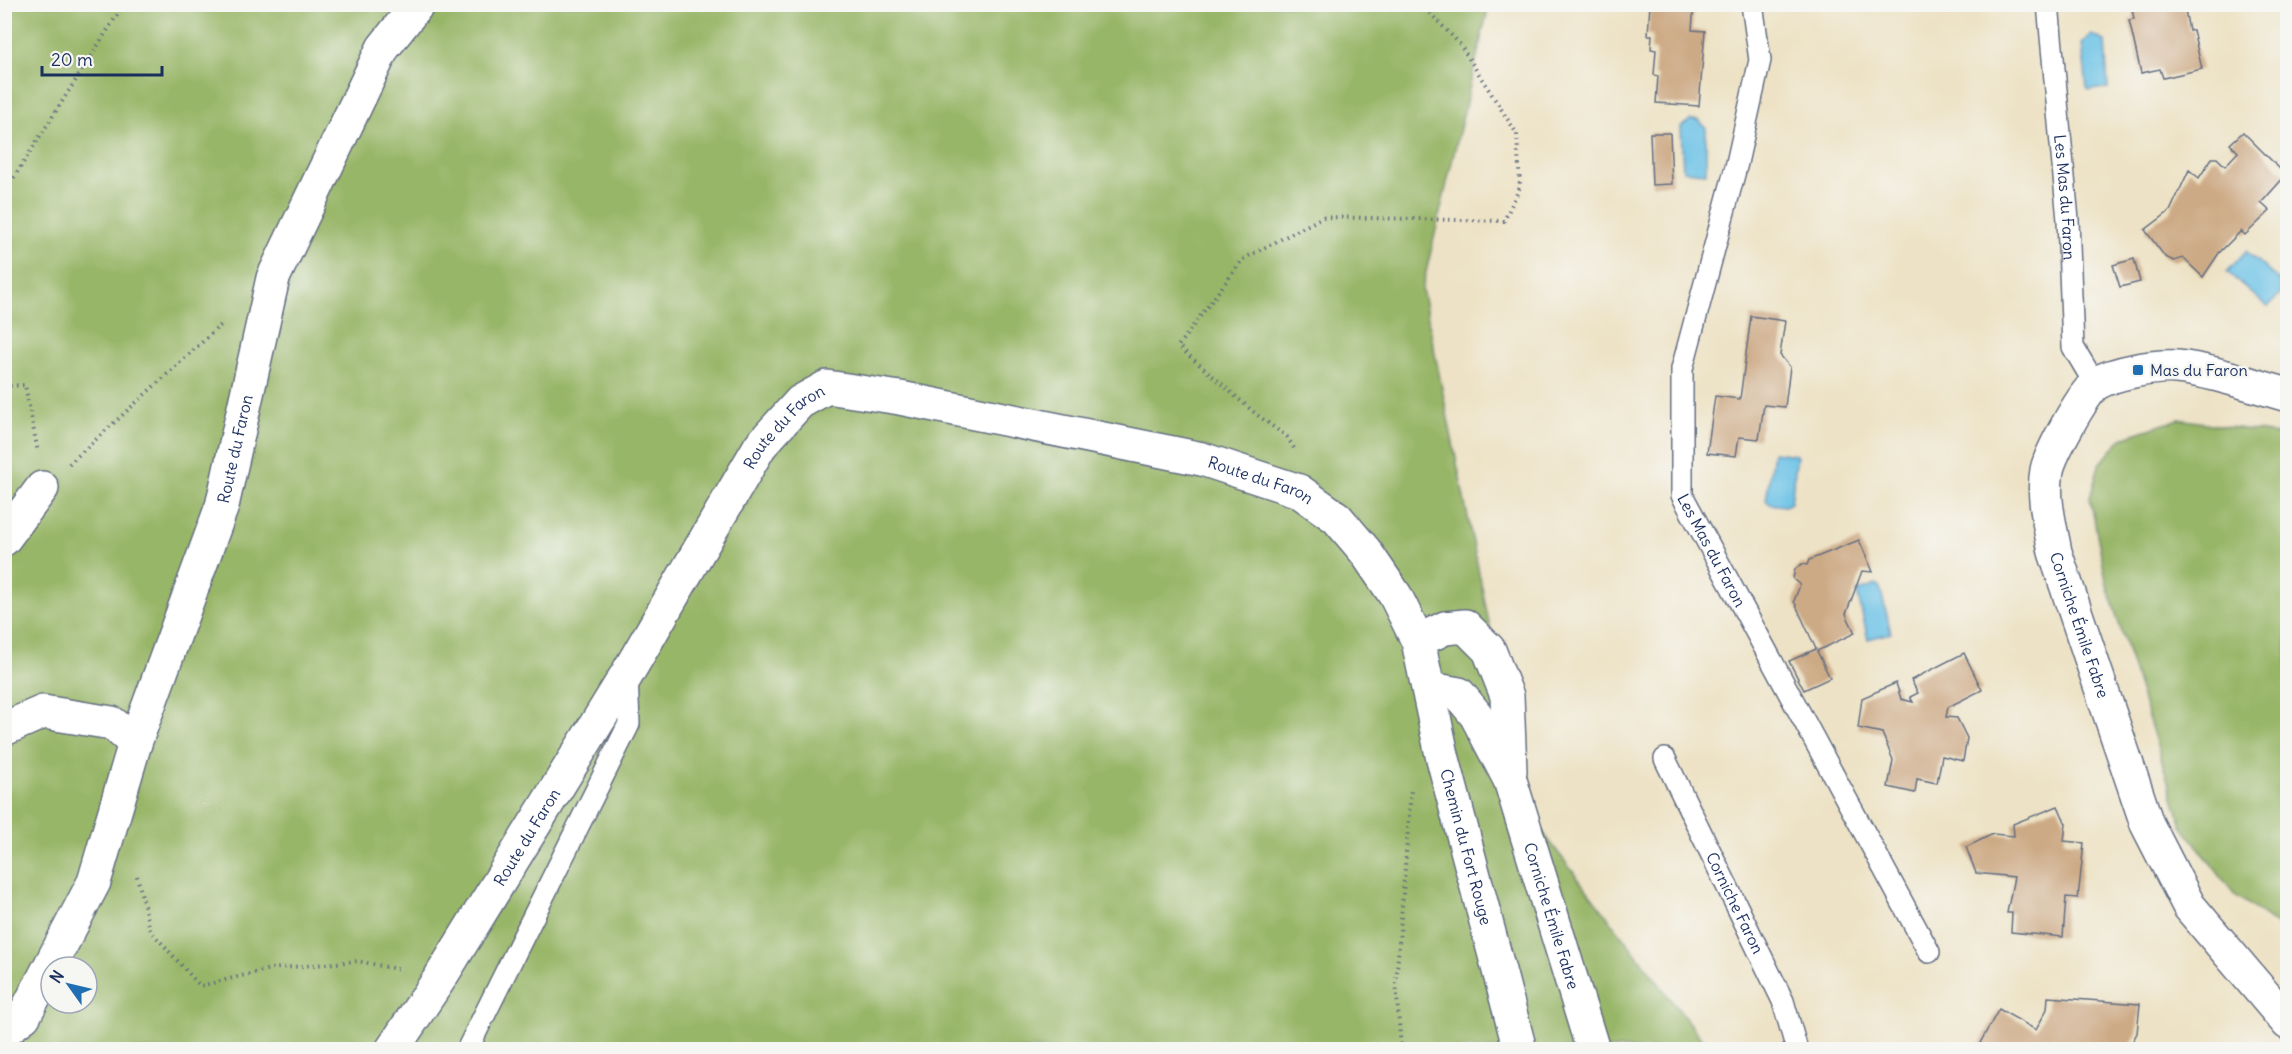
<svg xmlns="http://www.w3.org/2000/svg" width="2292" height="1054" viewBox="0 0 2292 1054" font-family="Delius,sans-serif">
	<style>
		.forest { fill: #98b668; stroke: #5a7263; stroke-width: 1.5; fill-rule: evenodd }
		.water { fill: #69c1e6; stroke: #4278a2; stroke-width: 1.5 }
		.building { fill: #cdaa86 }
		.lines { fill: none; stroke-linecap: round; stroke-linejoin: round }
		.lane-casing { stroke: #646e82; stroke-width: 24 }
		.street-casing { stroke: #646e82; stroke-width: 36 }
		.path { stroke: #646e82; stroke-width: 4; stroke-dasharray: 1.5 4.5; stroke-linecap: butt }
		.lane { stroke: #fff; stroke-width: 21 }
		.street { stroke: #fff; stroke-width: 33 }
		.poi-dot { fill: #1f6fb2; stroke: #f6f6f2; stroke-width: 2 }
		.labels { text-anchor: middle; dominant-baseline: central; stroke-width: 5; stroke-linejoin: round; paint-order: stroke }
		.street-label { font-size: 16px; fill: #1b2f5e; stroke: #f6f6f2 }
		.poi-label { font-size: 16px; fill: #1b2f5e; stroke: #f6f6f2; text-anchor: start }
	</style>
	<rect width="100%" height="100%" fill="#f6f6f2"/>
	<filter id="ink" filterUnits="userSpaceOnUse"><feTurbulence type="fractalNoise" baseFrequency=".0167" numOctaves="2"/><feDisplacementMap in="SourceGraphic" scale="12" xChannelSelector="R" yChannelSelector="G"/><feConvolveMatrix kernelMatrix="1 2 1 2 8 2 1 2 1" color-interpolation-filters="sRGB"/></filter>
	<filter id="wash" filterUnits="userSpaceOnUse"><feTurbulence type="fractalNoise" baseFrequency=".008" numOctaves="4" result="noise"/><feDisplacementMap in="SourceGraphic" scale="24" xChannelSelector="R" yChannelSelector="G"/><feGaussianBlur stdDeviation="1.35" result="paint"/><feColorMatrix in="noise" values="0 0 0 0 0 0 0 0 0 0 0 0 0 0 0 0 0 1.4 0 .05"/><feComposite in="paint" operator="in"/></filter>
	<g filter="url(#wash)">
		<rect width="100%" height="100%" fill="#ede2c5"/>
		<path class="forest" d="M5,5H1489L1422,289L1527,812L1709,1049L5,1050ZM51,967H87V1003H51Z
			M2179,419L2281,435L2287,453V932L2235,895L2182,826L2107,585L2090,498L2099,465L2122,438Z"/>
		<path class="water" d="M2091,35L2105,41L2108,88L2089,90L2087,88L2082,44Z
			M1690,120H1699L1706,128V173L1683,171L1681,127Z
			M2246,251L2286,287L2268,307L2227,272Z
			M1773,452L1797,455L1791,503L1785,506L1770,504L1766,500Z
			M1876,585L1880,587L1891,633L1868,639L1857,592Z"/>
		<g id="blocks">
			<path class="building" d="M1650,4H1694L1692,30L1705,31L1699,106L1656,103L1658,76L1654,75L1656,50L1651,49L1652,35H1648Z
				M2131,4H2184L2189,31L2193,30L2202,69L2163,78L2160,69L2141,73L2129,20L2134,19Z
				M2243,132L2286,175L2261,203L2270,211L2245,235L2241,231L2219,253L2203,277L2183,258L2174,261L2165,257L2145,230L2170,211L2189,170L2199,178L2212,158H2217L2225,166L2238,152L2230,144Z
				M1650,133H1670L1672,184L1652,185Z
				M2134,259L2140,282L2120,287L2113,265Z
				M1751,316L1785,321L1780,355L1790,367L1785,407L1764,405L1759,439L1739,437L1736,456L1707,453L1715,396L1740,399Z
				M1859,540L1873,572L1862,571L1846,614L1855,633L1817,651L1830,678L1804,690L1789,661L1816,649L1794,601L1800,585L1793,579L1795,569L1802,564L1807,565L1809,560Z
				M1964,653L1982,690L1948,707L1946,717L1957,718L1967,738L1963,761L1942,756L1937,783L1917,779L1915,793L1888,787L1893,760L1882,733L1858,728L1862,698L1896,683L1901,699L1913,702L1910,697L1918,693L1911,680Z
				M2058,806L2066,824L2064,841L2084,843L2078,898L2066,897L2063,937L2011,932L2012,913H2007L2014,877L1976,873L1966,847L1993,834L2014,836L2013,824Z
				M2048,997L2140,1004L2137,1033L2128,1050H1991L1980,1043L1999,1009L2036,1030L2047,1009Z"/>
		</g>
	</g>
	<g filter="url(#ink)">
		<use href="#blocks" fill-opacity="0" stroke="#646e82" stroke-width="1.5"/>
		<g class="lines">
			<defs>
				<g id="lane">
					<path id="s1" d="M1752,4L1760,60L1737,163L1682,369V495L1929,952"/>
					<path id="s2" d="M2048,4L2068,220L2073,347L2095,384"/>
					<path id="s3" d="M1665,759L1783,1001L1797,1050"/>
					<path d="M467,1050L629,724L627,677"/>
				</g>
				<g id="street">
					<path id="s4" d="M2288,395C2251,385 2214,371 2177,367C2156,365 2114,373 2097,383C2084,391 2050,455 2047,470C2042,497 2050,525 2055,552L2147,824L2189,906L2288,1023"/>
					<path d="M4,539L42,488"/>
					<path d="M1418,641L1445,628L1465,626L1489,650L1507,696L1510,771"/>
					<path id="s5" d="M1430,693L1442,691L1459,694L1476,715L1510,780L1593,1050"/>
					<path d="M4,729L43,712L112,723L135,743"/>
					<path id="s6" d="M4,1031L24,1016L94,882L135,743L222,506L273,278L383,48L418,4"/>
					<path id="s7" d="M392,1050L440,978L627,674L760,446L800,402L827,387L900,398L1202,459L1299,491L1337,518L1365,551L1395,595L1418,641L1442,755L1520,1050"/>
				</g>
			</defs>
			<use href="#lane" class="lane-casing"/>
			<use href="#street" class="street-casing"/>
			<path class="path" d="M4,193L124,4
				M4,386L25,385L38,452
				M1294,448L1287,437L1256,414L1178,346L1243,259L1323,217L1504,221L1520,187L1517,134L1459,43L1421,4
				M69,464L223,323
				M137,876L150,930L200,986L270,969L358,961L401,970
				M1401,1050L1396,983L1411,790"/>
			<use href="#lane" class="lane"/>
			<use href="#street" class="street"/>
		</g>
	</g>
	<rect class="poi-dot" x="2132" y="364" width="12" height="12" rx="3"/>
	<g class="labels">
		<g class="street-label">
			<text stroke="none"><textPath href="#s2" startOffset="194">Les Mas du Faron</textPath></text>
			<text stroke="none"><textPath href="#s7" startOffset="738">Route du Faron</textPath></text>
			<text stroke="none"><textPath href="#s6" startOffset="632">Route du Faron</textPath></text>
			<text stroke="none"><textPath href="#s7" startOffset="1242">Route du Faron</textPath></text>
			<text stroke="none"><textPath href="#s1" startOffset="564">Les Mas du Faron</textPath></text>
			<text stroke="none"><textPath href="#s4" startOffset="458">Corniche Émile Fabre</textPath></text>
			<text stroke="none"><textPath href="#s7" startOffset="252">Route du Faron</textPath></text>
			<text stroke="none"><textPath href="#s7" startOffset="1688">Chemin du Fort Rouge</textPath></text>
			<text stroke="none"><textPath href="#s3" startOffset="160">Corniche Faron</textPath></text>
			<text stroke="none"><textPath href="#s5" startOffset="272">Corniche Émile Fabre</textPath></text>
		</g>
		<g class="poi-label">
			<text x="2150" y="370">Mas du Faron</text>
		</g>
	</g>
	<rect width="2292" height="1054" fill="none" stroke="#f6f6f2" stroke-width="24"/>
	<g transform="translate(69 985) rotate(304)"><circle r="28" fill="#f6f6f2" stroke="#9ea6b7" stroke-width="1.5"/>
	<path d="M0-4.5L10 22L0 15L-10 22Z" fill="#1f6fb2"/>
	<text y="-9" font-size="16" font-weight="bold" text-anchor="middle" fill="#1b2f5e">N</text>
	</g>
	<path d="M42 66v9h120v-9" fill="none" stroke="#1b2f5e" stroke-width="3"/>
	<text x="51" y="66" font-size="18" fill="#1b2f5e" stroke="#f6f6f2" stroke-width="4.5" paint-order="stroke">20 m</text>
</svg>
